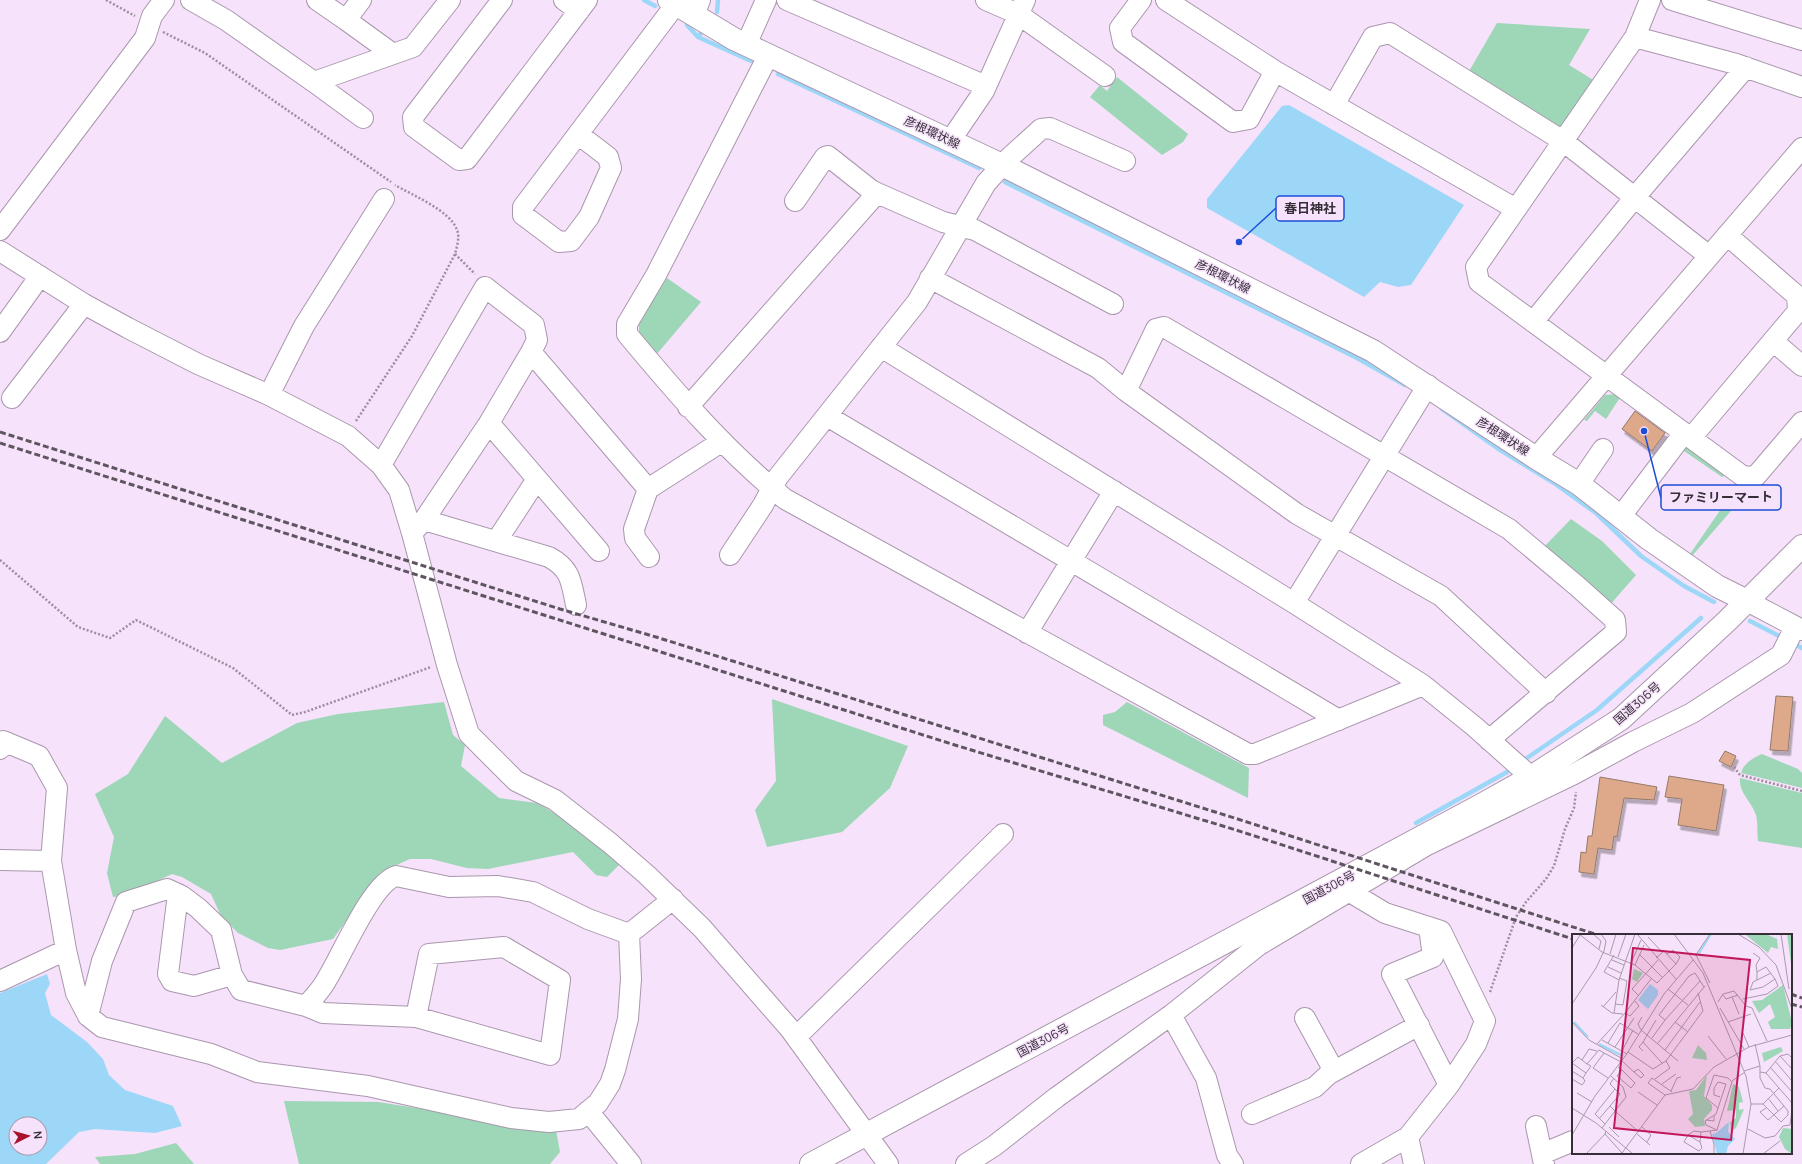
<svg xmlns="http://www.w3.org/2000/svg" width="1802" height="1164" viewBox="0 0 1802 1164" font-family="Manrope,'Noto Sans JP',sans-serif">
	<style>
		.green { fill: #9dd7b7 }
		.water { fill: #9dd7f8; fill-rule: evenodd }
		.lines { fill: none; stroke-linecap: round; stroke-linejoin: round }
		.stream { stroke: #9dd7f8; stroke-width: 4.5 }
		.building { fill: #dda98a; stroke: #947a6a; filter: url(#shadow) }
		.minor-casing { stroke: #aa97ae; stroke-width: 22 }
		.major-casing { stroke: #aa97ae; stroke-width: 24 }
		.highway-casing { stroke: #aa97ae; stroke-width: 24 }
		.path { stroke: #9c8e9f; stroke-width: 2.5; stroke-dasharray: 2 2; stroke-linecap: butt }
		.minor { stroke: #fff; stroke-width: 20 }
		.major { stroke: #fff; stroke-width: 22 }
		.highway { stroke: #fff; stroke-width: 22 }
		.rail { stroke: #5f5561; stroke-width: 3; stroke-dasharray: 6 3; stroke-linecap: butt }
		.labels { text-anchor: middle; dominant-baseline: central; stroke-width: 3; stroke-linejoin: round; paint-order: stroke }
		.street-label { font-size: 12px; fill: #352e37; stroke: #f6e2fa }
		.inset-river { fill: none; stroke: #9dd7f8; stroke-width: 2 }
		.inset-road { fill: none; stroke: #a99aac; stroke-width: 1 }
		.view { fill: #c2185b; fill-opacity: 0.15; stroke: #c2185b; stroke-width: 2 }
		.inset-edge { fill: none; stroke: #352e37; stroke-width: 2 }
		.leader { fill: none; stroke: #1d4ed8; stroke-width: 1.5 }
		.callout-dot { fill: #1d4ed8; stroke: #f6e2fa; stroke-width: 1.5 }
		.callout { fill: #f6e2fa; stroke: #1d4ed8; stroke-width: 1.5 }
		.callout-label { font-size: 13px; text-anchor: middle; font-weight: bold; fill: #352e37 }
	</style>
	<defs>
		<filter id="shadow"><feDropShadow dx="2.5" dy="4.5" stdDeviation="0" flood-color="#0004"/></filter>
	</defs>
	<rect width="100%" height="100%" fill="#f6e2fa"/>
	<path class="green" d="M1497,23L1590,29L1569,65L1595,81L1562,126L1553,127L1468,73Z
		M1117,77L1188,134L1183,142L1162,155L1090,97L1100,85L1107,91Z
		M667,278L701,302L656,355L639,334V322Z
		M1618,394L1621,396L1606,419L1595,411L1587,421L1584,420L1605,395Z
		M1687,445L1727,474L1722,477L1684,451Z
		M1739,483L1749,490L1692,556L1690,554Z
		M1571,519L1602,541L1636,575L1609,606L1542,549Z
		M772,699L908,746L890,788L842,832L767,847L755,810L776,781Z
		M444,702L453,735L465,745L461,766L499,798L537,803L585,831L623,861L607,877L596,875L573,852L488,869L467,868L431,859H410L381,872L333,939L280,950L268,948L238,933L221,916L211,894L182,877L172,874L161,879L145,894L113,897L107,873L114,837L95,794L128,774L165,716L222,763L297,723L338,714Z
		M1127,702L1249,768L1248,798L1103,725V715L1115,712Z
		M1762,754L1798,769L1802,773V788L1741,773C1743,764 1754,757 1762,754Z
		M1740,778L1802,793V848L1758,841C1757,833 1758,823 1756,815C1752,802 1738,792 1740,778Z
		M284,1101L378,1102L556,1130L560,1152L550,1164H299Z
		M176,1143L194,1164H100L95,1157L135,1154Z"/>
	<path class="water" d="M1289,105L1464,205L1411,285L1398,287L1380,282L1364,297L1207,208V199L1282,106Z
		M47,974L50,984L45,993L51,1015L87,1042L103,1059L109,1075L125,1090L173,1106L182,1126L155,1133L95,1129L79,1132L46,1164H0V993ZM16,1124H40V1148H16Z"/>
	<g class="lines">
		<path class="stream" d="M644,0L655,6
			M717,12L718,0
			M687,25L698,37
			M701,33L698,37L751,61
			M778,74L979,168
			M1005,182L1357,358L1405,385
			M1442,409L1497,448L1554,483L1596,513L1641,556L1684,586L1714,602
			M1750,621L1783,638
			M1793,643L1802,648
			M1527,758L1597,710L1701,618
			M1416,823L1507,772"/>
	</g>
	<path class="building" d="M1635,411L1665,433L1652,451L1622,429Z
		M1776,696L1793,697L1788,751L1770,750Z
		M1725,751L1736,756L1731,767L1719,761Z
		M1669,776L1724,785L1716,831L1678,825L1682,799L1665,797Z
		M1600,777L1657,787L1654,800L1624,798L1617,837L1614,836L1612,850L1598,848L1594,874L1579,872L1581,852L1586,853L1588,836H1592Z"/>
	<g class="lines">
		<defs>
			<path id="minor" d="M191,0L226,20L314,82L413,47L450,0
				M317,0L346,20L361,0
				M502,0L413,117L414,127L459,160L467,159L587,0
				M564,0L579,11
				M787,0L986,86
				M986,0L1018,14L1105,76
				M1141,0L1120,28L1123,42L1233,122L1249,119L1275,71
				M1166,0L1275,71L1516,209
				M1650,0L1635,37L1476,267L1479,282L1691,438L1798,311L1797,296L1727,235
				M1672,0L1802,40
				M694,15L700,0
				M346,20L393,54
				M1635,37L1736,64L1802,87
				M746,45L766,0
				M768,56L656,275L627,324V334C676,393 725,450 785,499L1248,754H1255L1423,685
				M314,82L363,118
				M1334,105L1373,37L1390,33L1563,141L1709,256
				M578,134L608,157L611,168L589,217L571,241L559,242L523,215V207L676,4
				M950,141L984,91L1025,0
				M795,201L825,157L828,156L871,190L877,193
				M0,230L145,38L152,16L164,0
				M0,251L84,304L128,328L198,364L269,395L348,436L381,465L399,490L412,533L447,665L469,734L516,781L555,800L610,843L647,875L702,928L790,1029L888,1164
				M930,278L1098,368L1126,391L1156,329L1164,327L1509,529L1577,586L1615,620L1616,632L1489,740
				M1533,322L1635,197L1746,67
				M0,332L40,276
				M1773,341L1802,366
				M881,347L1294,603L1423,685L1475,727L1531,777
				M531,352L648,489L721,442
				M1126,391L1297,514L1441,596L1546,693
				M269,395L304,326L384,199
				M12,398L84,304
				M688,407L877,193L943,222L975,230L1113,304
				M827,416L1339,720
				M489,423L599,551
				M1691,438L1744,477L1756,476L1802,422
				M1536,458L1802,148
				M381,465L485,287L534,325L537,340L531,352L489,423L424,520L412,533
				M1579,484L1603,449
				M648,489L634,529L635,538L649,557
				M1621,516L1684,433
				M424,520L549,557C571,569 571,581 576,605
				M501,534L537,479
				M730,555L763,505L778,477L917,302L986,183L1009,158L1041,129L1050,128L1125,161
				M1747,601L1802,630
				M1294,603L1428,385
				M1027,633L1114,491
				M0,749L3,741L39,756L57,788L51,861L66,950
				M0,860L51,861
				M396,876L449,887L498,886L533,892L588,919L629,934L631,979L628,1019L615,1070L610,1084L598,1103L579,1119L549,1122L511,1118L368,1086L257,1072L211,1054L102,1027L88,1016L102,961L126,902L167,889L182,896L198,908L221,930L232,975L241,990L306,1006C314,997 322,989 327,979C341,957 372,883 396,876Z
				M1350,892L1385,913L1441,931L1485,1021L1476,1044L1449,1085L1408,1137L1361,1164
				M178,894L168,974L172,981L194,986L232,975
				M1429,927L1433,957L1392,974L1449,1085
				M629,934L673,899
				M0,981L66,950L76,993L88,1016
				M306,1006L323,1013L416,1017L550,1055L560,980L504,947L429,954L416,1017
				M1171,1015L1206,1078L1227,1155L1233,1164
				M1305,1018L1334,1071
				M796,1037L1003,834
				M588,1111L631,1164
				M1252,1114L1315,1087L1329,1074L1419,1025
				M1536,1126L1544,1164
				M1408,1137L1414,1164
				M1542,1154L1573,1141
				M966,1164L994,1146L1057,1097L1171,1015L1259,945L1427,845L1574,774L1633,742L1692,713L1781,655L1795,627"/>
			<path id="major" d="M669,0L734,39L1002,165L1373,351L1536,458L1579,484L1649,539L1717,586L1747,601"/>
			<path id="highway" d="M811,1164L1483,804L1531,777L1621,719L1727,621L1802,546"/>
		</defs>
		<use href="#minor" class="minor-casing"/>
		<use href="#major" class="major-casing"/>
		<use href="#highway" class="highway-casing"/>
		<path class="path" d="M106,0L135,16
			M163,32L205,53L391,182
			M455,254L475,274
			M356,421L412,336L455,254C457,246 460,237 457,230C451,211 412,195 395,185
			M0,560L78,627L110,638L136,620L233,668L292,715L305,712L431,667
			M1734,767L1740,775L1802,791
			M1490,992L1516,917L1526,902L1546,879L1554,866L1565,829L1574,808L1576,792"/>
		<use href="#minor" class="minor"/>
		<use href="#major" class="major"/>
		<use href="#highway" class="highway"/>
		<path class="rail" d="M0,432L560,609L656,637L1244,821L1598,935
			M0,443L958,746L1236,830L1573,939
			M1791,994L1802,998
			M1791,1004L1802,1007"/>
	</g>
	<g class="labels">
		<g class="street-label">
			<text transform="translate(932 132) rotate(25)">彦根環状線</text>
			<text transform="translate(1223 276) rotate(27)">彦根環状線</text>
			<text transform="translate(1503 436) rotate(33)">彦根環状線</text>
			<text transform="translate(1637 703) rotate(-41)">国道306号</text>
			<text transform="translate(1329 887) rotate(-28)">国道306号</text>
			<text transform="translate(1043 1040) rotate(-28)">国道306号</text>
		</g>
	</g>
	<g transform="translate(1572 934)">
		<rect width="220" height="220" fill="#f6e2fa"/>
		<path d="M194,0L190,9L194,0L205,5L206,15L199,13L196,19L174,1ZM215,0H220V37ZM62,35L71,39L65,48L60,45ZM211,51L220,89L218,95H199L196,88L203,83L198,70L187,79L180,67L190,66ZM126,111L134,119L135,126L120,124ZM209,113L211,117L192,128L190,119ZM135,141L132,162L140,171V176L132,185L133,192L123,193L116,185L121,180L117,157L124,156ZM161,150L167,153L171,168L167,169V176L172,175L164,194L159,197L158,188L164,184V176L155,177ZM211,194L220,195V220L213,215L207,203Z" fill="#9dd7b7"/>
		<path d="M78,50L86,56V61L76,75L66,66ZM157,188L156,198L163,205L156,212L154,220H145L140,200L144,199Z" fill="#9dd7f8"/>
		<path class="inset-river" d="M126,21L139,0M2,88L16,103M27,110L51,122"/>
		<path class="inset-road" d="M7,0L30,18L63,31L85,49L104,30L92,17L84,24M21,0L29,7L27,15M65,0L104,45M102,0L131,39L174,142L179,170L171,220M166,0L187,13L204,31L220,75M209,0L217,55M76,3L90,18M0,14L8,1M181,19L188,24L184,31L185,38M38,20L44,0M67,20L91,44M95,20L101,16L108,23L104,30M42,21L32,38L47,46M124,21L138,49M123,22L138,0M46,23L54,0M40,26L52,31M59,29L69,6M63,31L72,11M36,33L49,39M194,33L203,45L191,53L178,56L181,48L185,46V38ZM185,46L199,39M96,55L116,71M151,61L154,65L166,61M67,62L60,55L86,26M160,63L167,80M171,65L195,60L206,52L203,45M146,68L151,60L162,57L174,72L180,74L195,107M0,70L24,34L32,17L34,7L29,0M43,70L51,71L55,47L47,44M29,71L40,79L51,80M31,73L44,58M148,74L172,115M42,79L47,46L63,0M53,79L58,82L67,72L63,67M70,83L66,90L69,96L106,127M84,86L71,108L90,129M93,86L128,47M0,88L17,106L51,125M103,88L116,98M156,88L179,80M171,99L177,113M136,102L154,125M80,104L93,86L87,81L117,42L123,39L132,53M30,106L55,120M36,109L48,89L66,100M86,109L133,52M25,110L53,79L79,45M183,110L188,132M43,113L62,84M93,116L128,68M50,117L61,96M71,117L67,113L71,108M56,118L81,135L94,127L131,77L126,59M32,119L49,128M208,122L220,135M10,126L17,115L25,117M50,127L62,138L69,144L72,141L66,135L62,138M203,127L220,147M0,129L14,139L19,132L15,130L27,116L32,119L21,134M0,129L6,123L15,130M46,133L50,136L63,149L59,154L45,142L50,136M198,133L220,158M21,134L36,144M0,137L11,144L14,139M172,137L188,132V144L193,154L198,155L216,177V181L209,188L191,170M188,138L194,139L207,154M194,139L208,122L216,120L220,124M142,141L156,144L160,148L145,196L134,191L133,187L144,180L146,174L134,164ZM42,144L38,150L43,155M0,145L10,151L13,147L11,144M83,145L98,134L94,127M160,147L173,138M90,150L104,140M99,157L105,144L109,143M66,158L85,171M5,159L20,168M93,161L76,149L80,144L100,158M196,164L206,177M179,170H191L207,154L220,169M0,174L24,189L61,220M146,174L154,150L146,148L142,154V161L148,163M194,174L188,178L196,186L212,172M27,185L38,172L43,177L54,163L51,153L39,142M134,186L142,187V181M33,190L23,180L43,155L48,160L38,172M37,193L47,203M70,193L79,201L75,208M30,194L43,177L67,198M176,195L193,204L203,202L211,192L218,191L220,176M34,197L33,200L50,219L93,161L121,155L142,133L177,113L220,101M129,198L122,197L116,201L128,208L129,198L138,197M65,200L78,211M0,201L23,162L54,121L92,60L121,26M116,201L112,208L127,217L130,214L128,208M14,220L33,200M142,220V210L138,197L145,196M191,220L208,207"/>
		<path class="view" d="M61,14L178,26L159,206L42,194Z"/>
		<rect width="220" height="220" class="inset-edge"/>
	</g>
	<path class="leader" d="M1239 242L1276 208M1644 431L1661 498"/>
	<g class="callout-dot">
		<circle cx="1239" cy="242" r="4"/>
		<circle cx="1644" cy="431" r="4"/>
	</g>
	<g class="callout">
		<rect x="1276" y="196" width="68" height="25" rx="4"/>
		<rect x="1661" y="485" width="120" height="25" rx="4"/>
	</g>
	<g class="callout-label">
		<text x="1310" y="213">春日神社</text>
		<text x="1721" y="502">ファミリーマート</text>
	</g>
	<g transform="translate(28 1136) rotate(84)"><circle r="19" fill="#f6e2fa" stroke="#a99aac"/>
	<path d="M0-3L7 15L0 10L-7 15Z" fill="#a9122c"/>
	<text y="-6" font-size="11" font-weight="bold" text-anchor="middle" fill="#352e37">N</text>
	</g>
</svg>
